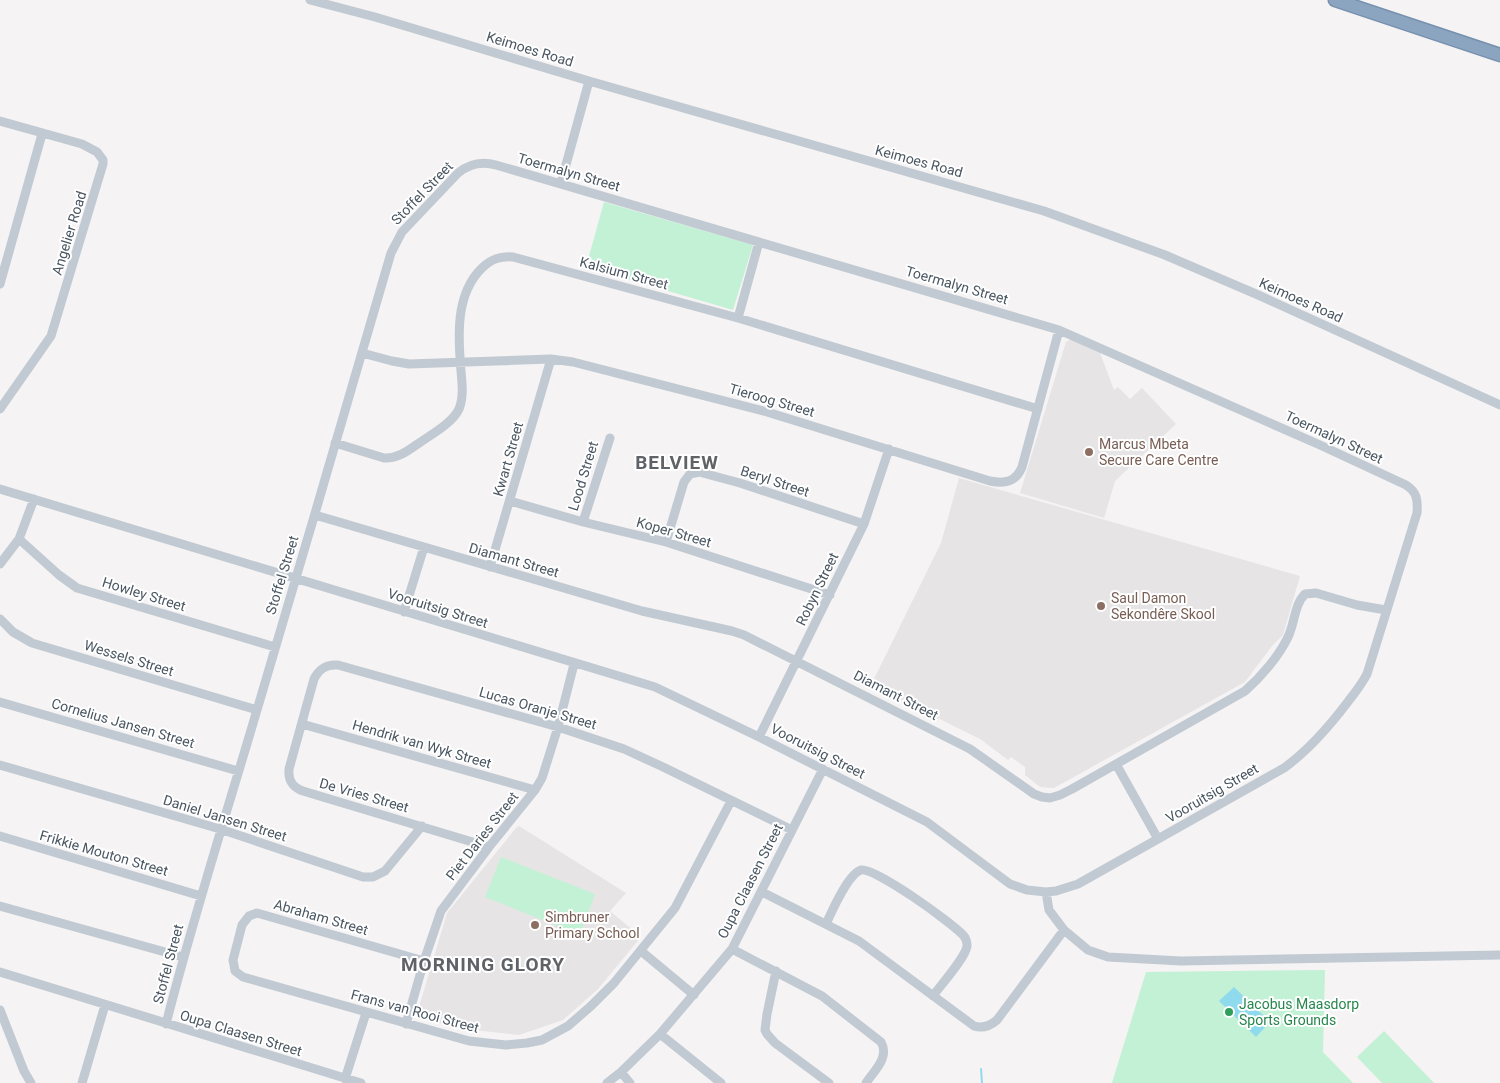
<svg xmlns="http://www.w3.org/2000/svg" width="1500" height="1083" viewBox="0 0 1500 1083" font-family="Roboto,sans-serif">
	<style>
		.education { fill: #e6e4e5 }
		.green { fill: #c3f1d5 }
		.water { fill: #90daee }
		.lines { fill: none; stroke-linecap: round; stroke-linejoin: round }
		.stream { stroke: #90daee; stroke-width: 2 }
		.highway-casing { stroke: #7690ad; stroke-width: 15 }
		.minor { stroke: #c1cad2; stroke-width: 9 }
		.highway { stroke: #8ba5c1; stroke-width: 12 }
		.education-dot { fill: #8d6e63; stroke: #fff; stroke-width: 2 }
		.leisure-dot { fill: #2e9e5b; stroke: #fff; stroke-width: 2 }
		.labels { text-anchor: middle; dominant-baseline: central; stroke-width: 4; stroke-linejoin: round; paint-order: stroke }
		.street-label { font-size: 14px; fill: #4a5661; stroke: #fff }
		.education-label { font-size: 14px; fill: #785e54; stroke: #fff; text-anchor: start }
		.leisure-label { font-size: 14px; fill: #27864d; stroke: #fff; text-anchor: start }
		.district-label { font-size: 19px; font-weight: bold; letter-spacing: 1px; fill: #5f6368; stroke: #fff }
	</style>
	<rect width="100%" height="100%" fill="#f5f3f3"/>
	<path class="education" d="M1074,338L1099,350L1114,390L1118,387L1130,399L1142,388L1176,424L1115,481L1104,518L1020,493L1066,342Z
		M959,478L1300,576L1283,635L1272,646L1245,682L1054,788L1040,787L1025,775V767L1011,757L1008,760L980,739L871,685L941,543Z
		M519,826L626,893L610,911L641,937L598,989L563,1020L519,1035L456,1028L423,1018L419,1013V1007L447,913L516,828Z"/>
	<path class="green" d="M604,202L753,245L733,310L586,267Z
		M501,857L595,894L580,935L485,897Z
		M1325,970L1323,1052L1353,1083H1112L1146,972Z
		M1384,1031L1434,1083H1382L1357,1057Z"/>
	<path class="water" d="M1234,987L1270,1022L1256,1037L1219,1001Z"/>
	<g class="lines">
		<path class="stream" d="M981,1069L982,1083"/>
		<defs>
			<path id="highway" d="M1335,0L1500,55"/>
		</defs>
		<use href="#highway" class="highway-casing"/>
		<path class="minor" d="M310,0L375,17L589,81L1044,211L1165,255L1256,294L1500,405
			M0,121L82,144L97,152L103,160V164L51,336L0,409
			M561,183L589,81
			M0,284L42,134
			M738,318L759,242
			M362,353L392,361L409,364L551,359L573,362L767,412L990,481C1005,484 1016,482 1022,467L1059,330
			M335,443L384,458C399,459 410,449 422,441C434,433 453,422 459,409C464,397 462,383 461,371C458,337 455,294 482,268C491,259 500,256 513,257L738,318L1038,409
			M0,489L655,687L759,737L927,822L1010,884L1027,890L1046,892L1056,891L1078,884L1284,768C1309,750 1328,728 1347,703C1354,694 1362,684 1367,674L1417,513C1418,500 1417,492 1406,485L1320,445L1059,330L496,165C482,161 470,163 458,173L402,232L391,253C347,405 302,558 257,710C226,815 193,918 166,1024
			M510,501L583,522L666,542L830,595
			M315,515L642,611L732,631L744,635L970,749L1034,794L1042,797L1050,798L1060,795L1072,789L1245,691C1261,677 1279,656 1288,637C1295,623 1294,605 1305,594L1316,593L1357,605L1386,610
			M583,522L610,438
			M19,539L59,575L77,588L275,647
			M666,542L684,482L690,474L699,472L740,483L864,524
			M0,564L19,539L34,499
			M490,567L551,359
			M404,612L424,547
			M0,619L13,632L32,643L257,710
			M0,702L238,771
			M302,724L535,790
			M759,737L864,524L889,449
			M1116,764L1158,839
			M0,765L220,829L363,877H373L385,871L422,826
			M0,836L201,896
			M489,847L303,791C292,787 288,780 289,769L314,679C319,669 326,664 338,665L558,727L624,749L661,766L792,830
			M762,892L859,941L974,1026C983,1029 990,1026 997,1020L1064,930
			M1046,892L1049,910L1064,930L1088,950L1108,957L1181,961L1500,955
			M0,906L183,957
			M826,924C832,911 848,874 861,870C875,867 952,923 963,935C966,938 967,942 967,946C966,957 940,986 933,996
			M732,949L822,996L881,1042C890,1057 874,1071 866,1083
			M641,951L694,995
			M424,961L257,913L249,916L242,925L233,960L235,971L243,977L469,1041L506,1045L527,1043L542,1040L568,1026L591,1006L614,983L675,908L731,801
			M776,971L767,1014L765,1030L767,1034L775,1043L829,1083
			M0,972L361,1083
			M0,1010L24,1071L31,1083
			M406,1024L424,961L441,911L489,847L535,790L542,778L558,727L574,664
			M660,1034L721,1083
			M621,1072L630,1083
			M345,1079L366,1013
			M82,1083L105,1005
			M607,1083L621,1072L660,1034L732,949L823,769"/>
		<use href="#highway" class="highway"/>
	</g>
	<g class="education-dot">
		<circle cx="1089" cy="452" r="5"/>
		<circle cx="1101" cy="606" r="5"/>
		<circle cx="535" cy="925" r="5"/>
	</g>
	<circle class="leisure-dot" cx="1229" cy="1012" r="5"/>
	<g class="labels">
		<g class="street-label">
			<text transform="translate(530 49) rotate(17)">Keimoes Road</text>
			<text transform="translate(919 161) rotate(15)">Keimoes Road</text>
			<text transform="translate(569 172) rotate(16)">Toermalyn Street</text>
			<text transform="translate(422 193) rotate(-46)">Stoffel Street</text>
			<text transform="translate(69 233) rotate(-73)">Angelier Road</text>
			<text transform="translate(624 273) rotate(15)">Kalsium Street</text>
			<text transform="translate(957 285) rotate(16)">Toermalyn Street</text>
			<text transform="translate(1301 300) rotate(24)">Keimoes Road</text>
			<text transform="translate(772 400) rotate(16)">Tieroog Street</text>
			<text transform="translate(1334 437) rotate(25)">Toermalyn Street</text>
			<text transform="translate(508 459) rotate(-74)">Kwart Street</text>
			<text transform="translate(583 476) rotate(-73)">Lood Street</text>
			<text transform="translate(775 481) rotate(18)">Beryl Street</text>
			<text transform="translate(674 532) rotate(16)">Koper Street</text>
			<text transform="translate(514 560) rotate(16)">Diamant Street</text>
			<text transform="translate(282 575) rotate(-73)">Stoffel Street</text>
			<text transform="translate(817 589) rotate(-64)">Robyn Street</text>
			<text transform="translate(144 594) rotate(17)">Howley Street</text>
			<text transform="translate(438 608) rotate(17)">Vooruitsig Street</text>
			<text transform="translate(129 658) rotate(17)">Wessels Street</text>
			<text transform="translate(896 695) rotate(27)">Diamant Street</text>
			<text transform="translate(538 708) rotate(16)">Lucas Oranje Street</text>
			<text transform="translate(123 723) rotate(16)">Cornelius Jansen Street</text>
			<text transform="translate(422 744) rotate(16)">Hendrik van Wyk Street</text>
			<text transform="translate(818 751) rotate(27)">Vooruitsig Street</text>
			<text transform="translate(1212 793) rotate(-30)">Vooruitsig Street</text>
			<text transform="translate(364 795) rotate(16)">De Vries Street</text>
			<text transform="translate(225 818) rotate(17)">Daniel Jansen Street</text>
			<text transform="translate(482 836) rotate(-52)">Piet Daries Street</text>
			<text transform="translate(104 853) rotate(16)">Frikkie Mouton Street</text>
			<text transform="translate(750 881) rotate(-63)">Oupa Claasen Street</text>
			<text transform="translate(321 917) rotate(16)">Abraham Street</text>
			<text transform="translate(168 964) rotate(-75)">Stoffel Street</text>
			<text transform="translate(415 1011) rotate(15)">Frans van Rooi Street</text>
			<text transform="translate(241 1033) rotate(17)">Oupa Claasen Street</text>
		</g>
		<g class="education-label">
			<text x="1099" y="444">Marcus Mbeta<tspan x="1099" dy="16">Secure Care Centre</tspan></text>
			<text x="1111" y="598">Saul Damon<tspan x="1111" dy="16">Sekondêre Skool</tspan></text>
			<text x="545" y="917">Simbruner<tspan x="545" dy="16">Primary School</tspan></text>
		</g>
		<g class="leisure-label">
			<text x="1239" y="1004">Jacobus Maasdorp<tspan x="1239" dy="16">Sports Grounds</tspan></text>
		</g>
		<g class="district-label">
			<text x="677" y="462">BELVIEW</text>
			<text x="483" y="964">MORNING GLORY</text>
		</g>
	</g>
</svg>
